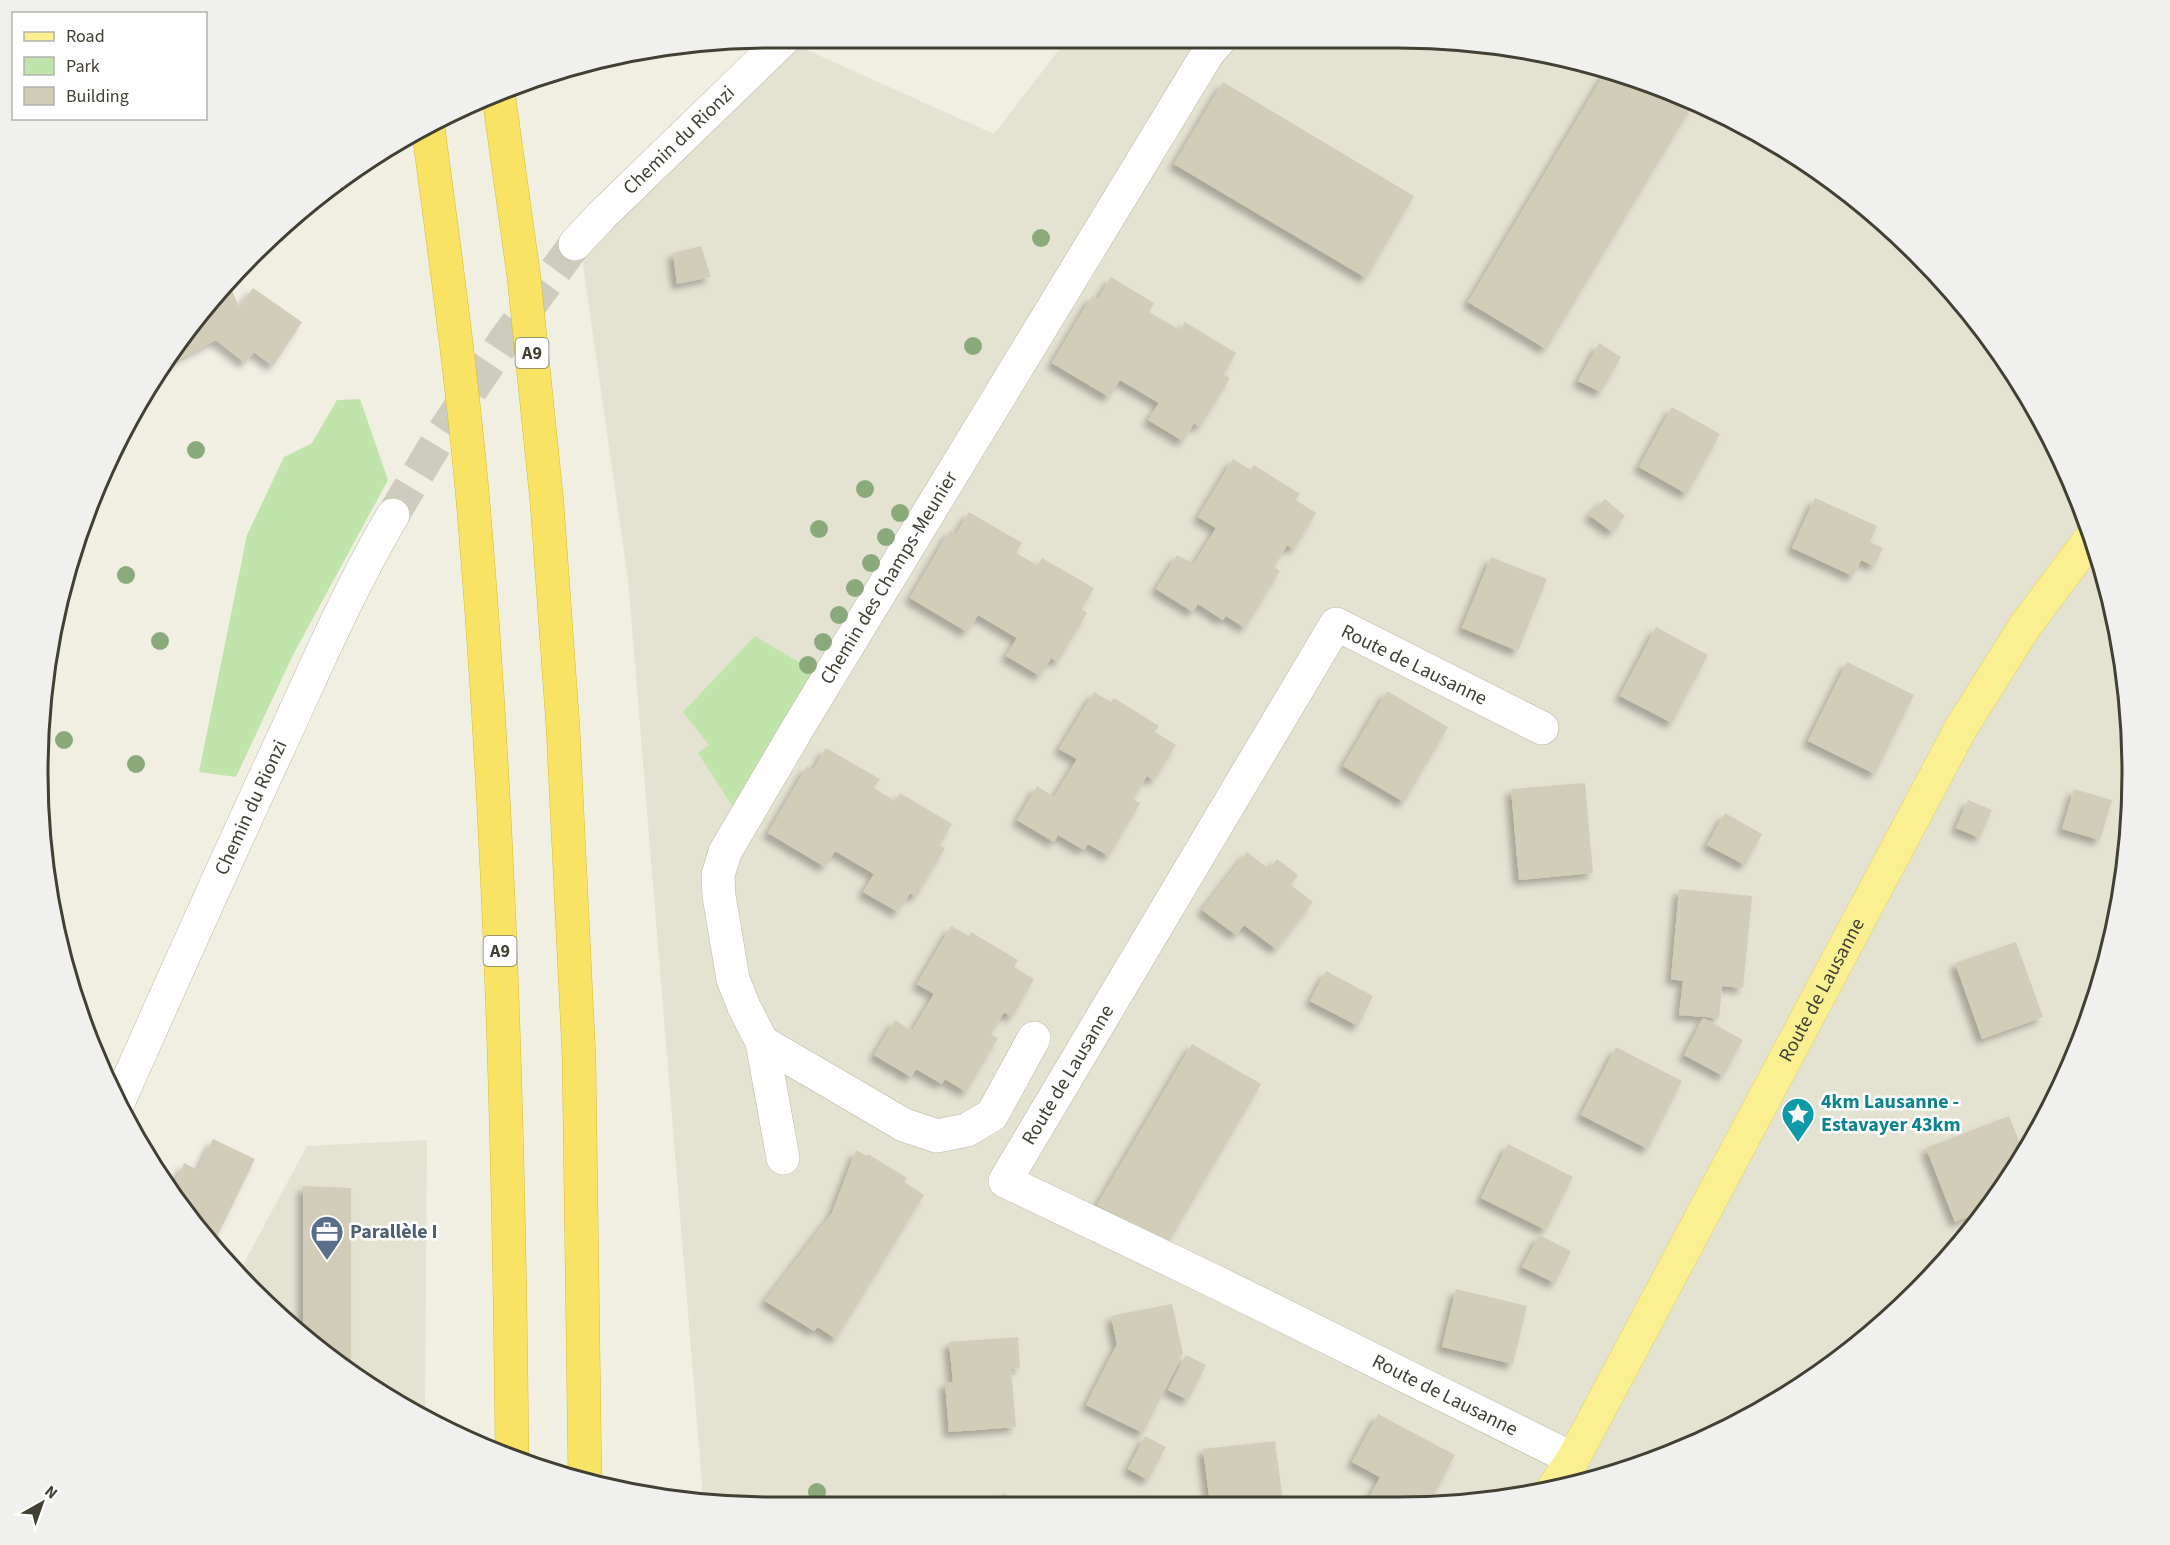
<svg xmlns="http://www.w3.org/2000/svg" width="2170" height="1545" viewBox="0 0 2170 1545" font-family="'Source Sans 3',sans-serif">
	<style>
		.residential { fill: #e4e2d1 }
		.green { fill: #c0e4ac }
		.building { fill: #d2cdb8; filter: url(#shadow) }
		.lines { fill: none; stroke-linecap: round; stroke-linejoin: round }
		.minor-tunnel { stroke: #ceccbf; stroke-width: 33; stroke-dasharray: 33 16; stroke-linecap: butt }
		.minor-casing { stroke: #bcb8a6; stroke-width: 34 }
		.major-casing { stroke: #dfd162; stroke-width: 34 }
		.highway-casing { stroke: #d8ba36; stroke-width: 34 }
		.minor { stroke: #fff; stroke-width: 33 }
		.major { stroke: #fbf091; stroke-width: 33 }
		.highway { stroke: #f9e365; stroke-width: 33 }
		.tree { fill: #8baa7c }
		.labels { text-anchor: middle; dominant-baseline: central; stroke-width: 5; stroke-linejoin: round; paint-order: stroke }
		.shield { fill: #fff; stroke: #7b7970; stroke-width: 1.5 }
		.shield-label { font-size: 18px; font-weight: bold; fill: #423f33 }
		.street-label { font-size: 20px; fill: #423f33; stroke: #fff }
		.culture-label { font-size: 20px; font-weight: bold; fill: #0d838f; stroke: #fff; text-anchor: start }
		.service-label { font-size: 20px; font-weight: bold; fill: #4e5e75; stroke: #fff; text-anchor: start }
		.rim { fill: none; stroke: #423f33; stroke-width: 3 }
	</style>
	<defs>
		<filter id="shadow"><feDropShadow dx="-5.5" dy="5.5" stdDeviation="3" flood-color="#0004"/></filter>
	</defs>
	<rect width="100%" height="100%" fill="#f1efe2"/>
	<path class="residential" d="M1068,38H1398L1541,52L1678,93L1765,136L1882,220L1950,288L2034,405L2094,537L2126,677L2131,821L2107,963L2057,1098L1980,1220L1882,1325L1722,1432L1588,1482L1494,1501L725,1506L701,1502L702,1484L628,579L582,258L798,46L994,134Z
		M427,1140L425,1418L325,1356L238,1274L307,1146Z"/>
	<path class="green" d="M360,399L388,480L293,655L236,777L199,772L247,535L284,457L312,443L337,400Z
		M755,636L815,672L733,807L698,753L709,745L683,712Z"/>
	<path class="building" d="M1606,71L1678,93L1695,101L1546,349L1468,302Z
		M1223,82L1414,196L1366,278L1174,164Z
		M701,246L711,277L677,284L673,253Z
		M1111,277L1154,303L1149,312L1180,330L1185,322L1236,353L1224,374L1230,378L1200,427L1194,423L1183,441L1148,420L1159,403L1120,380L1109,397L1052,363L1092,296L1098,299Z
		M228,281L239,307L253,288L302,322L273,366L254,352L245,363L216,340L169,364L220,288Z
		M1599,343L1621,357L1601,392L1578,381Z
		M1672,407L1720,434L1687,494L1639,467Z
		M1233,459L1251,470L1254,465L1300,494L1296,500L1316,513L1294,549L1287,545L1274,567L1280,571L1245,628L1226,616L1223,620L1198,604L1193,612L1156,589L1177,555L1194,564L1216,528L1198,517Z
		M1815,498L1877,526L1870,542L1883,548L1874,566L1861,560L1853,576L1792,548Z
		M1605,499L1625,516L1612,532L1589,515Z
		M969,512L1022,543L1016,553L1037,565L1042,558L1094,588L1082,609L1087,613L1058,662L1051,658L1040,676L1006,656L1017,638L978,615L967,632L910,598L950,530L956,534Z
		M1491,557L1547,579L1518,651L1462,628Z
		M1656,627L1708,655L1672,723L1620,696Z
		M1847,662L1914,695L1875,774L1808,741Z
		M1387,691L1448,727L1404,802L1343,766Z
		M1094,692L1111,702L1114,698L1159,726L1155,732L1176,745L1154,780L1147,776L1133,799L1140,803L1109,856L1088,844L1084,850L1058,835L1054,842L1017,820L1037,786L1054,797L1077,759L1059,749Z
		M826,748L880,779L874,788L895,801L900,793L952,824L940,845L945,848L916,897L910,893L898,912L863,892L874,874L835,851L825,867L768,833L807,766L813,770Z
		M1585,783L1593,873L1519,880L1511,789Z
		M2074,789L2112,800L2100,840L2062,829Z
		M1968,800L1992,810L1980,838L1956,828Z
		M1725,813L1762,834L1745,865L1707,845Z
		M1247,852L1269,869L1277,859L1298,875L1291,885L1313,902L1276,949L1244,925L1236,935L1202,910Z
		M1679,889L1752,896L1743,988L1722,986L1719,1018L1679,1015L1683,981L1671,979Z
		M951,926L969,936L971,932L1018,960L1014,967L1034,979L1012,1017L1004,1012L991,1034L998,1038L966,1092L945,1079L942,1084L916,1069L911,1077L874,1055L895,1020L912,1031L934,994L917,984Z
		M2016,942L2043,1017L1982,1039L1955,963Z
		M1326,971L1373,996L1358,1026L1310,1001Z
		M1703,1018L1743,1040L1723,1076L1684,1055Z
		M1192,1044L1261,1084L1167,1245L1097,1205Z
		M1616,1047L1682,1081L1648,1149L1581,1115Z
		M2009,1116L2023,1151L1987,1209L1955,1222L1926,1148Z
		M213,1139L255,1159L212,1247L172,1190L184,1163L198,1170Z
		M1508,1144L1573,1177L1546,1230L1481,1198Z
		M856,1150L867,1156L868,1154L907,1178L904,1182L924,1195L836,1339L818,1327L814,1331L765,1301L832,1213Z
		M303,1186L351,1188V1372L325,1356L303,1335Z
		M1539,1235L1571,1251L1555,1283L1522,1267Z
		M1456,1289L1527,1306L1513,1364L1442,1347Z
		M1172,1304L1183,1353L1143,1433L1086,1405L1117,1344L1111,1316Z
		M1018,1337L1020,1368L1011,1369L1016,1427L949,1432L945,1382H953L949,1342Z
		M1186,1355L1206,1365L1188,1400L1168,1390Z
		M1378,1414L1455,1455L1430,1502H1367L1380,1477L1352,1462Z
		M1145,1436L1166,1447L1148,1480L1128,1469Z
		M1275,1441L1283,1502L1210,1503L1203,1449Z
		M1003,1493L1020,1501L1019,1504H997Z"/>
	<g class="lines">
		<path class="minor-tunnel" d="M393,515L440,437L504,341L575,244"/>
		<defs>
			<g id="minor">
				<path id="s1" d="M575,244L602,215L785,38"/>
				<path id="s2" d="M1542,728L1336,624L1005,1181L1216,1282L1573,1459"/>
				<path d="M762,1042L904,1125L937,1136L967,1130L992,1115L1034,1038"/>
				<path id="s3" d="M118,1103C171,984 224,865 279,747C315,669 349,589 393,515"/>
				<path id="s4" d="M783,1158L762,1042L744,1007L733,979L719,896L718,875L725,852L799,726L1208,53L1221,38"/>
			</g>
			<g id="major">
				<path id="s5" d="M1553,1489L1573,1459L1961,728L2025,626L2093,535"/>
			</g>
			<path id="highway" d="M498,91L524,278L547,503L563,728L579,1058L585,1483
				M428,127C445,255 463,384 474,513C500,826 509,1141 512,1456"/>
		</defs>
		<use href="#minor" class="minor-casing"/>
		<use href="#major" class="major-casing"/>
		<use href="#highway" class="highway-casing"/>
		<use href="#minor" class="minor"/>
		<use href="#major" class="major"/>
		<use href="#highway" class="highway"/>
	</g>
	<g class="tree">
		<circle cx="1041" cy="238" r="9"/>
		<circle cx="973" cy="346" r="9"/>
		<circle cx="196" cy="450" r="9"/>
		<circle cx="865" cy="489" r="9"/>
		<circle cx="900" cy="513" r="9"/>
		<circle cx="819" cy="529" r="9"/>
		<circle cx="886" cy="537" r="9"/>
		<circle cx="871" cy="563" r="9"/>
		<circle cx="126" cy="575" r="9"/>
		<circle cx="855" cy="588" r="9"/>
		<circle cx="839" cy="615" r="9"/>
		<circle cx="160" cy="641" r="9"/>
		<circle cx="823" cy="642" r="9"/>
		<circle cx="808" cy="665" r="9"/>
		<circle cx="64" cy="740" r="9"/>
		<circle cx="136" cy="764" r="9"/>
		<circle cx="817" cy="1492" r="9"/>
	</g>
	<defs>
		<symbol id="sight-pin" viewBox="-11 -11 22 30"><path d="M0 17L-7.5 6A9.5 9.5 0 1 1 7.5 6Z" fill="#0f9aa8" stroke="#fff"/><path d="M0-6L1.8-2.2L6-1.7L2.9 1.2L3.7 5.4L0 3.3L-3.7 5.4L-2.9 1.2L-6-1.7L-1.8-2.2Z" fill="#fff"/></symbol>
		<symbol id="office-pin" viewBox="-11 -11 22 30"><path d="M0 17L-7.5 6A9.5 9.5 0 1 1 7.5 6Z" fill="#5c6f8a" stroke="#fff"/><path d="M-6-3h4V-5.5h4V-3h4V5H-6ZM-1-4.5V-3h2v-1.5ZM-6 0V1H6V0Z" fill="#fff"/></symbol>
	</defs>
	<g fill-rule="evenodd">
		<use href="#sight-pin" x="1779" y="1095" width="38" height="52"/>
		<use href="#office-pin" x="308" y="1213" width="38" height="52"/>
	</g>
	<g class="labels">
		<g class="shield">
			<rect x="515.5" y="338" width="33" height="30" rx="4.5"/>
			<rect x="483.5" y="936" width="33" height="30" rx="4.5"/>
		</g>
		<g class="shield-label">
			<text x="532" y="353">A9</text>
			<text x="500" y="951">A9</text>
		</g>
		<g class="street-label">
			<text stroke="none"><textPath href="#s1" startOffset="147">Chemin du Rionzi</textPath></text>
			<text stroke="none"><textPath href="#s4" startOffset="636">Chemin des Champs-Meunier</textPath></text>
			<text transform="translate(1414 665) rotate(26)">Route de Lausanne</text>
			<text stroke="none"><textPath href="#s3" startOffset="324">Chemin du Rionzi</textPath></text>
			<text stroke="none"><textPath href="#s5" startOffset="567">Route de Lausanne</textPath></text>
			<text transform="translate(1068 1075) rotate(-59)">Route de Lausanne</text>
			<text stroke="none"><textPath href="#s2" startOffset="1368">Route de Lausanne</textPath></text>
		</g>
		<g class="culture-label">
			<text x="1821" y="1102">4km Lausanne -<tspan x="1821" dy="23">Estavayer 43km</tspan></text>
		</g>
		<g class="service-label">
			<text x="350" y="1232">Parallèle I</text>
		</g>
	</g>
	<path d="M0 0H2170V1545H0ZM772 48H1398A724 724 0 0 1 2122 772V773A724 724 0 0 1 1398 1497H772A724 724 0 0 1 48 773V772A724 724 0 0 1 772 48Z" fill="#f0f0ef" fill-rule="evenodd"/>
	<path class="rim" d="M772 48H1398A724 724 0 0 1 2122 772V773A724 724 0 0 1 1398 1497H772A724 724 0 0 1 48 773V772A724 724 0 0 1 772 48Z"/>
	<rect x="12" y="12" width="195" height="108" fill="#ffffff" stroke="#b3b2ad" stroke-width="1.5"/>
	<rect x="24" y="32" width="30" height="9" fill="#fbf091" stroke="#b3b2ad" stroke-width="1.5"/>
	<text x="66" y="42" font-size="18" fill="#423f33">Road</text>
	<rect x="24" y="57" width="30" height="18" fill="#c0e4ac" stroke="#b3b2ad" stroke-width="1.5"/>
	<text x="66" y="72" font-size="18" fill="#423f33">Park</text>
	<rect x="24" y="87" width="30" height="18" fill="#d2cdb8" stroke="#b3b2ad" stroke-width="1.5"/>
	<text x="66" y="102" font-size="18" fill="#423f33">Building</text>
	<g transform="translate(42 1503) rotate(40)" stroke="#ffffff" stroke-width="4.5" paint-order="stroke">
	<path d="M0-4.5L10 22L0 15L-10 22Z" fill="#423f33"/>
	<text y="-9" font-size="16" font-weight="bold" text-anchor="middle" fill="#423f33">N</text>
	</g>
</svg>
